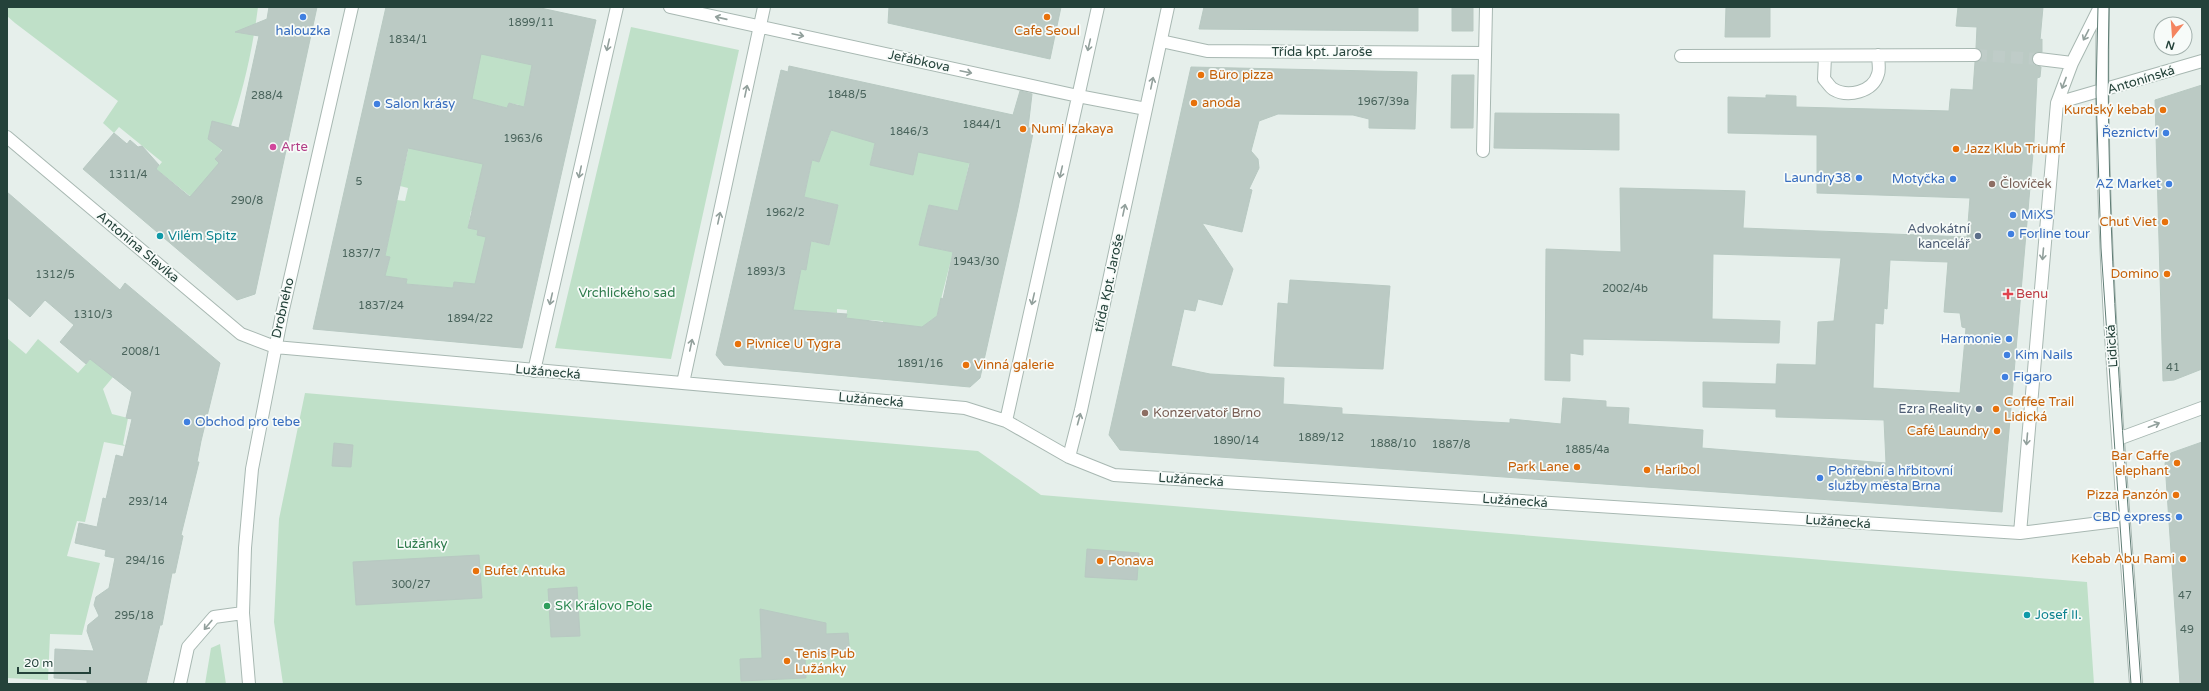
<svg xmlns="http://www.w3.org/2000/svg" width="2209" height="691" viewBox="0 0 2209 691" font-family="'Varela Round',sans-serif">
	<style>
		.green { fill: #bfe0c8 }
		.building { fill: #bbcac4; stroke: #b8c9c2; fill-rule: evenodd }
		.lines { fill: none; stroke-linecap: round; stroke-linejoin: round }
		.minor-tunnel { stroke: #bfccc8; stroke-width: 12; stroke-dasharray: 12 6; stroke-linecap: butt }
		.minor-casing { stroke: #a8b8b2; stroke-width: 14 }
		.minor { stroke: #fff; stroke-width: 12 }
		.tram { stroke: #5f7d75; stroke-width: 1 }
		.oneway { stroke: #92a09c }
		.shop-dot { fill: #3f7fe0; stroke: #f7fbf9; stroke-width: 1.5 }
		.food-dot { fill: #e8710a; stroke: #f7fbf9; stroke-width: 1.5 }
		.hotel-dot { fill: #d1479c; stroke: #f7fbf9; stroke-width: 1.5 }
		.education-dot { fill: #8d6e63; stroke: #f7fbf9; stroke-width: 1.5 }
		.culture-dot { fill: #0f9aa8; stroke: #f7fbf9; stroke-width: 1.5 }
		.service-dot { fill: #5c6f8a; stroke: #f7fbf9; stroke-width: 1.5 }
		.health-dot { fill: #e0444e; stroke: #f7fbf9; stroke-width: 1.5 }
		.leisure-dot { fill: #2e9e5b; stroke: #f7fbf9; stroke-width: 1.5 }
		.labels { text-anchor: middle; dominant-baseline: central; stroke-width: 3.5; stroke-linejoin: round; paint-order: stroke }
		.number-label { font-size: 11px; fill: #4a645c }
		.shop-label { font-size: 13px; fill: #366cbe; stroke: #f7fbf9; text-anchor: start }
		.food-label { font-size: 13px; fill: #c56008; stroke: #f7fbf9; text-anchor: start }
		.street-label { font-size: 13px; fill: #24423a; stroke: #f7fbf9 }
		.hotel-label { font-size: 13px; fill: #b23c85; stroke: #f7fbf9; text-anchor: start }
		.education-label { font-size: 13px; fill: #785e54; stroke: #f7fbf9; text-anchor: start }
		.service-label { font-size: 13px; fill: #4e5e75; stroke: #f7fbf9; text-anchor: end }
		.culture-label { font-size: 13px; fill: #0d838f; stroke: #f7fbf9; text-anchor: start }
		.park-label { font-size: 13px; fill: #2d7a4b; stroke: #f7fbf9 }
		.health-label { font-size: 13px; fill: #be3a42; stroke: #f7fbf9; text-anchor: start }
		.leisure-label { font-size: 13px; fill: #27864d; stroke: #f7fbf9; text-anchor: start }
	</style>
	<rect width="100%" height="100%" fill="#e6efeb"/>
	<path class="green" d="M7,7H258C253,46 245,83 233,120C228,135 226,147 215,159L219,163L210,212L156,169L162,162L119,127L114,133L103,123L118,101L15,23L7,16Z
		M631,27L739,50L671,359L555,348Z
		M433,39L503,59L533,63L523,111L518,110L519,105L509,103L507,108L496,105L502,185L479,180L474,201L476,203L474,211H471L468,228L478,230L488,237L480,288L454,283L453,288L406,284L407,279L380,277L387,268L390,257L385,256L397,200L405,201L408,188L400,186Z
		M831,130L852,136L853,133L876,138L870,165L919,147L970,160L962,195V212L929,205L920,245L953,252L936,319L934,318L923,327L883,325V321L869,320L868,324L846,322L847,310L837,309V313L824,312L823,319L800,317L779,302L788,276L799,278L801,269L795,238L829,245L838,205L804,197L812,160L819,162L817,136L828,139Z
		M7,338L26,354L38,339L78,373L95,354L113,377L103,389L112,414L128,418L123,444L125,446L104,442L85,522L77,521L67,556L100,563L82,635L50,634L48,680L7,678Z
		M305,393L978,451L1041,495L2087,582L2094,684H283L274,622L279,519Z
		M220,644L226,684H205L211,648Z"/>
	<path class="building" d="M269,7H317L255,294L237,300L83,169L114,133L127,144L130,140L138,147L142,146L159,165L156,169L190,197L219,163L215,159L223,150L208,139L212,121L239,128L259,36L235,32L267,19Z
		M386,7H536L596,20L522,348L313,329ZM481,54L532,65L524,107L509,103L507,108L472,99ZM408,148L483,164L468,228L478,230L477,235L486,237L475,284L454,282L453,288L406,284L407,279L385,276L390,257L385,256Z
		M889,7H1061L1050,59L888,23Z
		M1204,7H1418V31L1199,29Z
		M1452,7H1473V31H1452Z
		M1726,7H1770V37H1725Z
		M1958,7H2043L2040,40L2042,39V52H2036L2032,58L2034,65L2041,67L2040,77L2037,78L2034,141L2002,512L1120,450L1109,435L1191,67L1417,72L1415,129L1369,128V119L1353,115L1278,114L1259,121L1251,151L1258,159L1259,168L1249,189L1252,190L1242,232L1202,223L1233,269L1222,305L1198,299L1195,311L1184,309L1171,366L1210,374L1284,378L1283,404L1342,408V414L1510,423V419L1561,424L1563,398L1606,401V407L1629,408L1628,424L1703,430L1702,448L1886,463L1884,420L1776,417V409L1703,407V382L1776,384L1777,364L1816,365L1818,322L1834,321L1841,258L1713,254L1712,319L1780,321L1779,343L1583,339V355L1570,353V381L1545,380L1546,249L1621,252L1620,188L1745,191L1743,228L1967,237L1970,198L1817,193V135L1728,133V97L1766,98V95L1796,96V107L1949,111L1951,89L1973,90L1975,62L1979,61L1982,55L1981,51L1976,48L1977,27L1956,26ZM1890,260L1948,262L1944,312L1960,313L1962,327L1966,328L1960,393L1873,388L1875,323L1883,324L1884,308L1887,309Z
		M789,66L1013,115L1020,91L1032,94L1028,128H1034L1018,208L980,378L970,387L724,365L716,355L781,70L788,72ZM831,130L875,143L870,165L913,175L918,152L970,163L958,211L929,205L919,245L953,252L943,299L941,298L937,316L922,327L846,318L847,314L793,310L801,269L806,270L811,241L829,245L838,205L804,197L812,160L819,162Z
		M1452,75H1474L1473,128H1451Z
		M2202,85V369L2174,380L2163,381L2155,100Z
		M1495,113L1619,114V150L1494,148Z
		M7,192L120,290L125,283L220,363L201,441L197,462H199L181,535L183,536L175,573H172L162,625H160L146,684H87V680L54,678L55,649L94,651L87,631L88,625L99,616L94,605L96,597L109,588L115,558L105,556L106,550L75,543L79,523L97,527L103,498L106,499L116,455L123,457L132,419L126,418L132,392L90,359L86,364L60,342L74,325L45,300L30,317L7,297Z
		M1290,280L1390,286L1383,369L1274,366L1278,303L1288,304Z
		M2202,442V684H2180L2165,463L2171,453Z
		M334,443L353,445L351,467L332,466Z
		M1087,549L1139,553L1137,580L1085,577Z
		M479,555L482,598L356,605L353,562Z
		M577,587L580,636L551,637L548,589Z
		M760,609L826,623V634L848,633L850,655L805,656L806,678L741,681L740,659L762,658Z"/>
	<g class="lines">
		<path class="minor-tunnel" d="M1975,55L2039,59"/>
		<defs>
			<path id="minor" d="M670,7L1078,96L1146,109
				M2103,7C2098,233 2120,459 2136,684
				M1161,41L1207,51L1485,53
				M1681,56L1975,55
				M1825,56L1824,79C1827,82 1830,87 1833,89C1848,98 1873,92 1878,74C1880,69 1878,61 1878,55
				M2039,59L2072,63
				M2057,103L2202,61
				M7,137L241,334L275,347L965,408L1006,421L1069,457L1114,475L2020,533L2124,520
				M1483,151L1486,7
				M534,371L617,7
				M683,383L764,7
				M1006,421L1098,7
				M2118,439L2202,408
				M1069,457L1081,410L1168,7
				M2020,533L2057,103L2072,63L2100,7
				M180,684L188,647L214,617L243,613
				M249,684L243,613L245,548L252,469L282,314L352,7"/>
		</defs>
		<use href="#minor" class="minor-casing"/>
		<use href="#minor" class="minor"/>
		<path class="tram" d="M2098,7L2096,93L2101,248L2131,684
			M2109,7C2104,233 2125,459 2141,684"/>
	</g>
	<defs><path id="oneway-shaft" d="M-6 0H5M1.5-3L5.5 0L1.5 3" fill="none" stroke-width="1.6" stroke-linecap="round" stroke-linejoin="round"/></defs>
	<g class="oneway">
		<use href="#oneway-shaft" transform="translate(721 18) rotate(-167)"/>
		<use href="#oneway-shaft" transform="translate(798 35) rotate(12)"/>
		<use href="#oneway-shaft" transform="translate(2086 35) rotate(117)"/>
		<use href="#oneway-shaft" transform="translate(608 45) rotate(103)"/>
		<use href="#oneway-shaft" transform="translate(1089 45) rotate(103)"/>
		<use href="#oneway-shaft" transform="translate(966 72) rotate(12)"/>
		<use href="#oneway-shaft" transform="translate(1152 83) rotate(-78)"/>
		<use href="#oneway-shaft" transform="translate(2064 83) rotate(111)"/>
		<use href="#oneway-shaft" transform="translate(746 91) rotate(-78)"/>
		<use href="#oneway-shaft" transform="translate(580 172) rotate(102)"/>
		<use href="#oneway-shaft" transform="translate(1061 172) rotate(103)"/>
		<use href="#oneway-shaft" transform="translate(1124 210) rotate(-78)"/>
		<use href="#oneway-shaft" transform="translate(719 218) rotate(-78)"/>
		<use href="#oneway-shaft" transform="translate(2043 254) rotate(95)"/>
		<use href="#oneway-shaft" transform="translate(551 299) rotate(103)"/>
		<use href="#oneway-shaft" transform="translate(1033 299) rotate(103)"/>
		<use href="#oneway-shaft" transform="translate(691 345) rotate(-78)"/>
		<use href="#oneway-shaft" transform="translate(1079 419) rotate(-75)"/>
		<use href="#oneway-shaft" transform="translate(2154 425) rotate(-21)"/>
		<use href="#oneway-shaft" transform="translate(2027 439) rotate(95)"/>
		<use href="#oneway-shaft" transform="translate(208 625) rotate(130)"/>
	</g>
	<g class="shop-dot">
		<circle cx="303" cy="17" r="4"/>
		<circle cx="377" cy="104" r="4"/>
		<circle cx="2166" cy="133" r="4"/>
		<circle cx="1859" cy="178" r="4"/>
		<circle cx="1953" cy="179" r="4"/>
		<circle cx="2169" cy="184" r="4"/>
		<circle cx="2013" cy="215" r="4"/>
		<circle cx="2011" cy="234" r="4"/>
		<circle cx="2009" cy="339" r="4"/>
		<circle cx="2007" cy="355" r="4"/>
		<circle cx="2005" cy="377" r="4"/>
		<circle cx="187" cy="422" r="4"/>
		<circle cx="1820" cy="478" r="4"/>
		<circle cx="2179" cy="517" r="4"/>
	</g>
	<g class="food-dot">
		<circle cx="1047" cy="17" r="4"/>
		<circle cx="1201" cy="75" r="4"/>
		<circle cx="1194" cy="103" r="4"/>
		<circle cx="2163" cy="110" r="4"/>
		<circle cx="1023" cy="129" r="4"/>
		<circle cx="1956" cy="149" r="4"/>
		<circle cx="2165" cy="222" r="4"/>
		<circle cx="2167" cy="274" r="4"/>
		<circle cx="738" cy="344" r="4"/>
		<circle cx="966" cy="365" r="4"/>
		<circle cx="1996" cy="409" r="4"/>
		<circle cx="1997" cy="431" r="4"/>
		<circle cx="2177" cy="463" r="4"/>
		<circle cx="1577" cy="467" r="4"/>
		<circle cx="1647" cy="470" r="4"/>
		<circle cx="2176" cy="495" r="4"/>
		<circle cx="2183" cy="559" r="4"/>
		<circle cx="1100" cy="561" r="4"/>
		<circle cx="476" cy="571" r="4"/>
		<circle cx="787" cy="661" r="4"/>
	</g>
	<circle class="hotel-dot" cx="273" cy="147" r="4"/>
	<g class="education-dot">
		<circle cx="1992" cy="184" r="4"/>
		<circle cx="1145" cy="413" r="4"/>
	</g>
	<g class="culture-dot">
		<circle cx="160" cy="236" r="4"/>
		<circle cx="2027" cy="615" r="4"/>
	</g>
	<g class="service-dot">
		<circle cx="1978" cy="236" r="4"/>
		<circle cx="1979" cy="409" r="4"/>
	</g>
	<path class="health-dot" d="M2006 288h4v4h4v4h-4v4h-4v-4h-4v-4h4z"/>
	<circle class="leisure-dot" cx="547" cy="606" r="4"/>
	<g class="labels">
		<g class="number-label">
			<text x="531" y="22">1899/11</text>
			<text x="408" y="39">1834/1</text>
			<text x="847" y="94">1848/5</text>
			<text x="267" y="95">288/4</text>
			<text x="1383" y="101">1967/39a</text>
			<text x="982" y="124">1844/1</text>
			<text x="909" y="131">1846/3</text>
			<text x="523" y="138">1963/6</text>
			<text x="128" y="174">1311/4</text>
			<text x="359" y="181">5</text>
			<text x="247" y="200">290/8</text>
			<text x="785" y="212">1962/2</text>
			<text x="361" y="253">1837/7</text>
			<text x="976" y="261">1943/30</text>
			<text x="766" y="271">1893/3</text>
			<text x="55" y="274">1312/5</text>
			<text x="1625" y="288">2002/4b</text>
			<text x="381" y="305">1837/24</text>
			<text x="93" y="314">1310/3</text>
			<text x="470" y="318">1894/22</text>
			<text x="141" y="351">2008/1</text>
			<text x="920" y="363">1891/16</text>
			<text x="2173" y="367">41</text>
			<text x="1321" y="437">1889/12</text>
			<text x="1236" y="440">1890/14</text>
			<text x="1393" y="443">1888/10</text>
			<text x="1451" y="444">1887/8</text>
			<text x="1587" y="449">1885/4a</text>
			<text x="148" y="501">293/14</text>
			<text x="145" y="560">294/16</text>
			<text x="411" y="584">300/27</text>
			<text x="2185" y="595">47</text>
			<text x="134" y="615">295/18</text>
			<text x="2187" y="629">49</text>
		</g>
		<g class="shop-label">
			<text x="303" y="31" text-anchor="middle">halouzka</text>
			<text x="385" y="104">Salon krásy</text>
			<text x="2158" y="133" text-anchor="end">Řeznictví</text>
			<text x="1851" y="178" text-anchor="end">Laundry38</text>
			<text x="1945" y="179" text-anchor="end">Motyčka</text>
			<text x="2161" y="184" text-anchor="end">AZ Market</text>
			<text x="2021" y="215">MiXS</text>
			<text x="2019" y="234">Forline tour</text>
			<text x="2001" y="339" text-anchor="end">Harmonie</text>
			<text x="2015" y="355">Kim Nails</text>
			<text x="2013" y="377">Figaro</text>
			<text x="195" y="422">Obchod pro tebe</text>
			<text x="1828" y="471">Pohřební a hřbitovní<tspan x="1828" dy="15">služby města Brna</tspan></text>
			<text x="2171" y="517" text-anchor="end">CBD express</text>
		</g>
		<g class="food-label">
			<text x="1047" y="31" text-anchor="middle">Cafe Seoul</text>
			<text x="1209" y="75">Büro pizza</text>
			<text x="1202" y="103">anoda</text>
			<text x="2155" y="110" text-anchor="end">Kurdský kebab</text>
			<text x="1031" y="129">Numi Izakaya</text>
			<text x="1964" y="149">Jazz Klub Triumf</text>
			<text x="2157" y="222" text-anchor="end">Chuť Viet</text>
			<text x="2159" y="274" text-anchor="end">Domino</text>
			<text x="746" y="344">Pivnice U Tygra</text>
			<text x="974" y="365">Vinná galerie</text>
			<text x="2004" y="402">Coffee Trail<tspan x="2004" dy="15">Lidická</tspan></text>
			<text x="1989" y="431" text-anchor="end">Café Laundry</text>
			<text x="2169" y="456" text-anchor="end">Bar Caffe<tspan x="2169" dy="15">elephant</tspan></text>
			<text x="1569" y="467" text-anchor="end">Park Lane</text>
			<text x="1655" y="470">Haribol</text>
			<text x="2168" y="495" text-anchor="end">Pizza Panzón</text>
			<text x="2175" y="559" text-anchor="end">Kebab Abu Rami</text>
			<text x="1108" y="561">Ponava</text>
			<text x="484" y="571">Bufet Antuka</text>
			<text x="795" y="654">Tenis Pub<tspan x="795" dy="15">Lužánky</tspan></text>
		</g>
		<g class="street-label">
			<text x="1322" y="52">Třída kpt. Jaroše</text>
			<text transform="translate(919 61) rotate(12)">Jeřábkova</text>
			<text transform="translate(2141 80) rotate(-17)">Antonínská</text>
			<text transform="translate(138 247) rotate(40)">Antonína Slavíka</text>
			<text transform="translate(1109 283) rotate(-78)">třída Kpt. Jaroše</text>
			<text transform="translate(283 308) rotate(-77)">Drobného</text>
			<text transform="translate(2112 346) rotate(-94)">Lidická</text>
			<text transform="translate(548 372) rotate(5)">Lužánecká</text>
			<text transform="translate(871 400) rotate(5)">Lužánecká</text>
			<text transform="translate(1191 480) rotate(4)">Lužánecká</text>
			<text transform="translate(1515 501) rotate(4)">Lužánecká</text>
			<text transform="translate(1838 522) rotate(4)">Lužánecká</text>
		</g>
		<g class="hotel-label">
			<text x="281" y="147">Arte</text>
		</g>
		<g class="education-label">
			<text x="2000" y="184">Človíček</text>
			<text x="1153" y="413">Konzervatoř Brno</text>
		</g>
		<g class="service-label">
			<text x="1970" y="229">Advokátní<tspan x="1970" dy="15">kancelář</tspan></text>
			<text x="1971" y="409">Ezra Reality</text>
		</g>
		<g class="culture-label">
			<text x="168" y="236">Vilém Spitz</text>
			<text x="2035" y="615">Josef II.</text>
		</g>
		<g class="park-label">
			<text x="627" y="293">Vrchlického sad</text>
			<text x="422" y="544">Lužánky</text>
		</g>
		<g class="health-label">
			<text x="2016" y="294">Benu</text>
		</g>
		<g class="leisure-label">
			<text x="555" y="606">SK Královo Pole</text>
		</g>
	</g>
	<rect width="2209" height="691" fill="none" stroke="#24423a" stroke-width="16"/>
	<g transform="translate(2173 36) rotate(197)"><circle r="19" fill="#f7fbf9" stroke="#a3b1ad"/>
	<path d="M0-3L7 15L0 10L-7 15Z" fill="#f4845f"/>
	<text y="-6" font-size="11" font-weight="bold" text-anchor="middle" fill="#24423a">N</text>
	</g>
	<path d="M18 667v6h72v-6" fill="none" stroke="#24423a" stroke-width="2"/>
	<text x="24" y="667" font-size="12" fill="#24423a" stroke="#f7fbf9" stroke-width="3" paint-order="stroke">20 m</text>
</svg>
